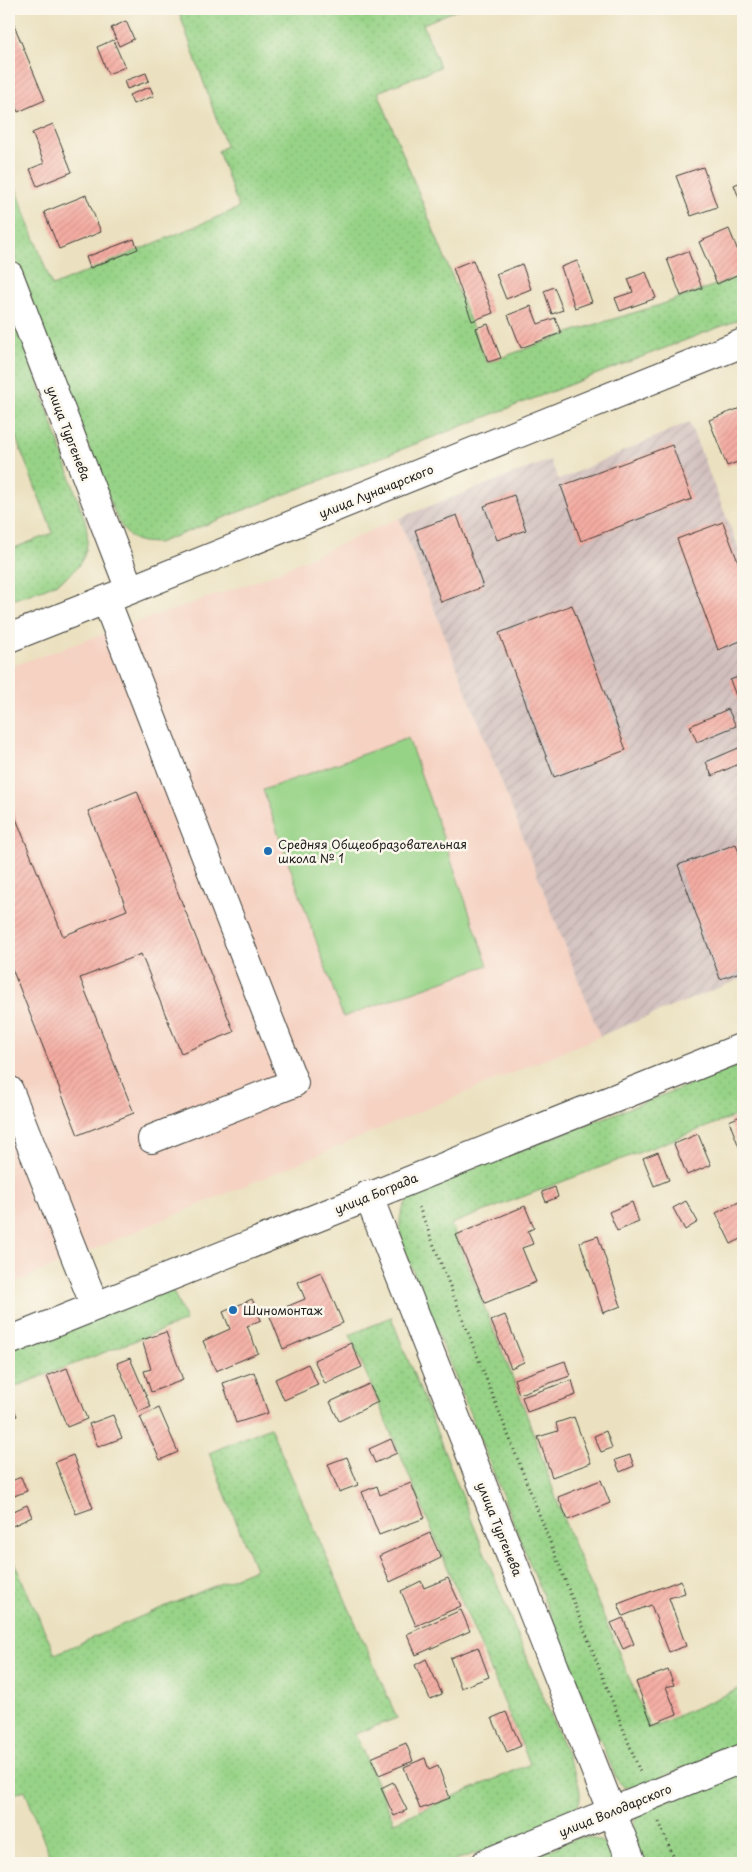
<svg xmlns="http://www.w3.org/2000/svg" width="752" height="1872" viewBox="0 0 752 1872" font-family="'Playpen Sans',sans-serif">
	<style>
		.built { fill: #f5d2c2 }
		.industrial { fill: url(#industrial-furrows) }
		.grass { fill: url(#grass-dots); stroke: #5a7852 }
		.pitch { fill: #97d387; stroke: #5a7852 }
		.building { fill: url(#building-hatch) }
		.lines { fill: none; stroke-linecap: round; stroke-linejoin: round }
		.minor-casing { stroke: #3b3a35; stroke-width: 30 }
		.path { stroke: #3b3a35; stroke-width: 3; stroke-dasharray: 1 4; stroke-linecap: butt }
		.minor { stroke: #fff; stroke-width: 28 }
		.poi-dot { fill: #1f6fb2; stroke: #fbf7ec; stroke-width: 2 }
		.labels { text-anchor: middle; dominant-baseline: central; stroke-width: 5; stroke-linejoin: round; paint-order: stroke }
		.street-label { font-size: 12px; fill: #1c1c1c; stroke: #fbf7ec }
		.poi-label { font-size: 12px; fill: #1c1c1c; stroke: #fbf7ec; text-anchor: start }
	</style>
	<defs>
		<pattern id="industrial-furrows" width="10" height="10" patternUnits="userSpaceOnUse" patternTransform="scale(1.25)"><rect width="10" height="10" fill="#d1bfbd"/><path d="M-1 1l2-2M0 10L10 0M9 11l2-2" fill="none" stroke="#b3a4a2"/></pattern>
		<pattern id="grass-dots" width="8" height="8" patternUnits="userSpaceOnUse" patternTransform="scale(1.25)"><rect width="8" height="8" fill="#97d387"/><path d="M2 2h.1M6 6h.1" fill="none" stroke="#82b574" stroke-width="1.8" stroke-linecap="round"/></pattern>
		<pattern id="building-hatch" width="6" height="6" patternUnits="userSpaceOnUse" patternTransform="scale(1.25)"><rect width="6" height="6" fill="#f4aca2"/><path d="M-1 1l2-2M0 6l6-6M5 7l2-2" fill="none" stroke="#d1938b"/></pattern>
	</defs>
	<rect width="100%" height="100%" fill="#fbf7ec"/>
	<filter id="ink" filterUnits="userSpaceOnUse"><feTurbulence type="fractalNoise" baseFrequency=".02" numOctaves="2"/><feDisplacementMap in="SourceGraphic" scale="10" xChannelSelector="R" yChannelSelector="G"/><feConvolveMatrix kernelMatrix="1 2 1 2 8 2 1 2 1" color-interpolation-filters="sRGB"/></filter>
	<filter id="wash" filterUnits="userSpaceOnUse"><feTurbulence type="fractalNoise" baseFrequency=".0096" numOctaves="4" result="noise"/><feDisplacementMap in="SourceGraphic" scale="20" xChannelSelector="R" yChannelSelector="G"/><feGaussianBlur stdDeviation="1.12" result="paint"/><feColorMatrix in="noise" values="0 0 0 0 0 0 0 0 0 0 0 0 0 0 0 0 0 1.4 0 .05"/><feComposite in="paint" operator="in"/></filter>
	<g filter="url(#wash)">
		<rect width="100%" height="100%" fill="#ebe1c0"/>
		<path class="built" d="M399,518L600,1036L9,1285V667L262,579Z"/>
		<path class="industrial" d="M689,422L743,559V978L600,1036L399,518L550,460L559,480Z"/>
		<path class="grass" d="M178,9H459L423,24L440,67L378,92L487,363L577,330L660,305L743,275V318L158,543C134,542 131,541 118,521L9,243V169L52,286L239,208L218,151L226,146Z
			M9,299L20,328L86,524C87,530 88,538 87,544C82,582 39,590 9,601V550L53,533L9,420Z
			M743,1064V1113L451,1224L520,1396L565,1523L650,1728L743,1687V1743L636,1788L624,1787L617,1780L606,1754L403,1246C397,1221 398,1205 420,1189Z
			M170,1284L186,1321L9,1389V1349Z
			M391,1317L519,1639L576,1776C584,1798 581,1810 560,1823L448,1863H52L25,1790L9,1796V1551L55,1654L140,1617L255,1569L209,1453L270,1427L397,1718L355,1734L394,1822L530,1764L350,1335Z
			M743,1768V1863H644C637,1846 626,1828 640,1812Z
			M585,1837C603,1839 611,1847 617,1863H517L577,1838Z"/>
		<path class="pitch" d="M408,738L488,965L343,1017L263,790Z"/>
		<g id="blocks">
			<path class="building" d="M126,21L134,39L119,46L111,28Z
				M14,25L45,100L18,112L9,90V27Z
				M113,40L125,67L108,74L97,47Z
				M146,73L149,81L127,89L124,81Z
				M150,87L154,96L133,104L129,95Z
				M53,124L72,172L37,186L30,169L44,163L32,133Z
				M703,167L717,207L691,216L676,176Z
				M743,181V208L734,185Z
				M86,195L101,232L59,249L44,212Z
				M729,229L743,263V272L717,284L699,242Z
				M134,239L138,249L90,268L86,257Z
				M688,251L702,288L681,296L667,259Z
				M473,260L493,313L472,321L453,268Z
				M577,261L592,302L575,308L561,267Z
				M522,264L531,289L506,299L496,274Z
				M646,272L656,298L620,311L615,298L633,292L628,279Z
				M554,287L563,310L552,314L544,291Z
				M531,306L538,324L555,318L561,333L521,348L508,315Z
				M488,324L501,358L488,362L476,328Z
				M743,407V460L727,466L709,420Z
				M672,445L692,499L581,541L561,486Z
				M514,495L526,530L497,540L484,506Z
				M457,515L483,587L441,602L415,530Z
				M723,522L743,575V640L718,650L677,539Z
				M572,605L626,750L554,777L499,633Z
				M743,675V714L730,680Z
				M728,709L736,726L697,742L690,726Z
				M743,746V762L712,776L706,762Z
				M137,791L234,1032L181,1053L141,954L80,978L134,1113L78,1135L9,961V801L63,936L127,910L88,811Z
				M736,844L743,864V971L720,979L678,865Z
				M743,1115V1151L741,1152L729,1121Z
				M698,1134L711,1165L687,1175L674,1144Z
				M658,1152L669,1180L654,1186L643,1158Z
				M555,1187L558,1197L546,1202L542,1192Z
				M686,1201L698,1222L685,1230L673,1208Z
				M632,1202L639,1222L617,1231L609,1212Z
				M739,1202L743,1210V1238L731,1244L716,1213Z
				M525,1206L534,1228L528,1231L533,1244L522,1248L536,1282L485,1303L456,1235Z
				M598,1236L621,1306L603,1313L580,1242Z
				M321,1272L343,1323L283,1349L269,1314L305,1299L298,1282Z
				M252,1299L261,1320L247,1326L258,1353L216,1371L203,1341L230,1329L223,1312Z
				M505,1315L524,1362L511,1368L491,1321Z
				M166,1332L183,1380L151,1392L144,1371L151,1369L142,1340Z
				M351,1343L362,1367L325,1384L314,1360Z
				M130,1358L151,1407L138,1412L117,1363Z
				M565,1361L570,1376L519,1394L514,1379Z
				M308,1364L318,1385L284,1400L275,1379Z
				M67,1368L87,1419L67,1427L47,1376Z
				M254,1372L268,1413L236,1423L223,1383Z
				M572,1380L576,1395L527,1412L522,1397Z
				M369,1384L378,1402L339,1421L330,1402Z
				M9,1397L17,1416L9,1420Z
				M159,1408L178,1452L160,1460L140,1417Z
				M113,1415L122,1438L98,1447L89,1424Z
				M574,1417L591,1463L552,1477L538,1437L558,1431L556,1423Z
				M606,1431L612,1448L601,1452L594,1436Z
				M391,1439L397,1453L375,1463L369,1449Z
				M73,1455L93,1508L76,1514L55,1462Z
				M630,1455L634,1466L620,1472L615,1460Z
				M347,1457L358,1485L339,1492L328,1464Z
				M21,1477L27,1491L9,1498V1482Z
				M601,1480L610,1503L568,1520L558,1497Z
				M411,1483L425,1518L379,1535L362,1492L377,1486L380,1495Z
				M27,1505L32,1517L10,1527L9,1513Z
				M430,1533L441,1558L390,1582L379,1556Z
				M448,1578L461,1606L416,1626L401,1591L421,1581L424,1588Z
				M681,1580L685,1593L669,1598L686,1646L669,1652L651,1605L623,1616L618,1604Z
				M461,1610L470,1631L416,1655L407,1634Z
				M623,1618L634,1644L623,1649L611,1623Z
				M478,1647L489,1677L461,1688L450,1658Z
				M426,1659L442,1694L430,1699L415,1665Z
				M668,1670L674,1685L666,1687L677,1714L652,1724L636,1682Z
				M506,1712L521,1746L507,1752L492,1718Z
				M406,1743L413,1761L379,1775L371,1758Z
				M425,1758L429,1770L438,1766L450,1798L420,1809L404,1767Z
				M393,1782L407,1810L394,1816L381,1788Z"/>
		</g>
	</g>
	<g filter="url(#ink)">
		<use href="#blocks" fill-opacity="0" stroke="#3b3a35" stroke-width="1"/>
		<g class="lines">
			<defs>
				<path id="minor" d="M9,275L130,590
					M106,600L294,1083L152,1139
					M9,638L130,590L743,343
					M9,1090L95,1306
					M368,1195L632,1863
					M9,1341L743,1047
					M486,1863L743,1758"/>
			</defs>
			<use href="#minor" class="minor-casing"/>
			<path class="path" d="M419,1207L640,1772
				M659,1822L676,1863"/>
			<use href="#minor" class="minor"/>
		</g>
	</g>
	<g class="poi-dot">
		<circle cx="268" cy="851" r="5"/>
		<circle cx="233" cy="1310" r="5"/>
	</g>
	<g class="labels">
		<g class="street-label">
			<text transform="translate(69 433) rotate(69)">улица Тургенева</text>
			<text transform="translate(376 491) rotate(-22)">улица Луначарского</text>
			<text transform="translate(376 1193) rotate(-22)">улица Бограда</text>
			<text transform="translate(500 1529) rotate(68)">улица Тургенева</text>
			<text transform="translate(615 1810) rotate(-22)">улица Володарского</text>
		</g>
		<g class="poi-label">
			<text x="278" y="844">Средняя Общеобразовательная<tspan x="278" dy="14">школа № 1</tspan></text>
			<text x="243" y="1310">Шиномонтаж</text>
		</g>
	</g>
	<rect width="752" height="1872" fill="none" stroke="#fbf7ec" stroke-width="30"/>
</svg>
